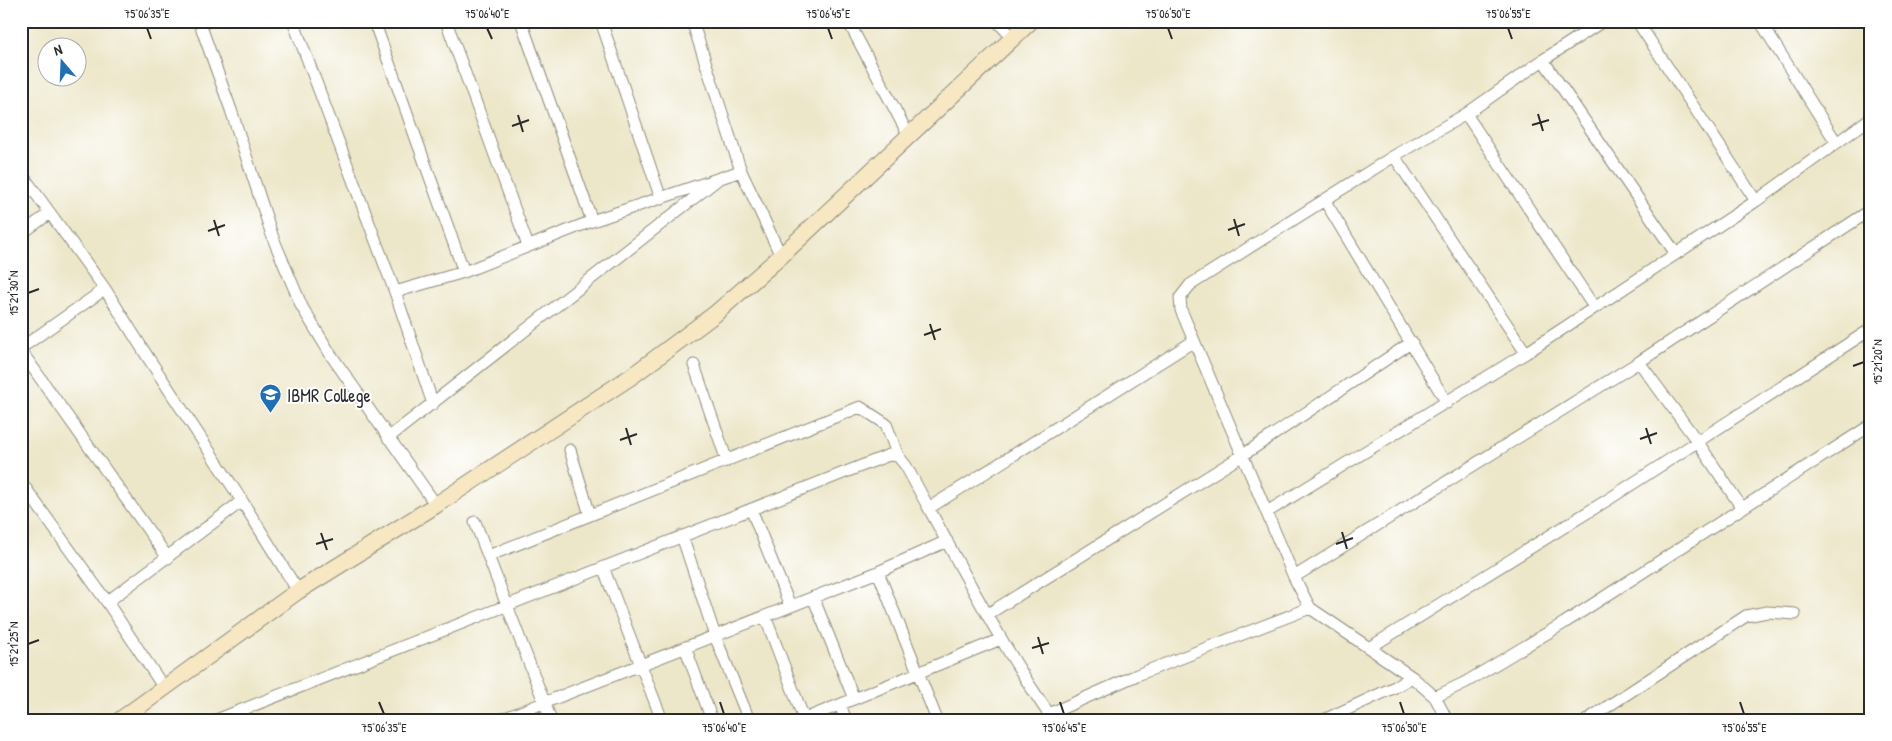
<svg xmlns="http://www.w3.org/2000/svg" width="1892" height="741" viewBox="0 0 1892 741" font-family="'Patrick Hand',sans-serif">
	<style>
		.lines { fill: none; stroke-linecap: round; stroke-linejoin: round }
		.street-casing { stroke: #8c897a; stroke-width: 13 }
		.secondary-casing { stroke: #8c897a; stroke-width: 18 }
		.street { stroke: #fff; stroke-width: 11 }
		.secondary { stroke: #f7e8c3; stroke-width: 16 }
		.ticks { fill: none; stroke: #2b2b2b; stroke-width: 2 }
		.labels { text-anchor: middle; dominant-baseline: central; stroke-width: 4; stroke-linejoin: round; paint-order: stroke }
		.poi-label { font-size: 18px; fill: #2b2b2b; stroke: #fff; text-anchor: start }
		.neatline { fill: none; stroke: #2b2b2b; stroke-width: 2 }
		.ticks-label { font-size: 12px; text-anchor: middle; fill: #2b2b2b }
	</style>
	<rect width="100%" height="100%" fill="#fff"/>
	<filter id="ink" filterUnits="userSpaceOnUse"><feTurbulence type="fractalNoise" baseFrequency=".02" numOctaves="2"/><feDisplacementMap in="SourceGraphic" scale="10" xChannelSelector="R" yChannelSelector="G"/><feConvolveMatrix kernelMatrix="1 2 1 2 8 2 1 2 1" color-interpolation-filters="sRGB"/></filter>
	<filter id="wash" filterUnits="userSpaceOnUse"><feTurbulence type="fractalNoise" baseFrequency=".0096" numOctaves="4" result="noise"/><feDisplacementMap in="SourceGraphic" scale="20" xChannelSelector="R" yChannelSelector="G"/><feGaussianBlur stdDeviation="1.12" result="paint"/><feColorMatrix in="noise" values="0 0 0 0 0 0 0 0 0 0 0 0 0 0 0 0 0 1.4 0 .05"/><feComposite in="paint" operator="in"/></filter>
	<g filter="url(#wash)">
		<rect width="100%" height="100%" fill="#ede7ca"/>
	</g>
	<g filter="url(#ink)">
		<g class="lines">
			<defs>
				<path id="street" d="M199,21L231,110L273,238L302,307L331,355L436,505
					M293,21L395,292L433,404
					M374,21L464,272
					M446,21L528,246
					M521,21L592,221
					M601,21L661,199
					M692,21L741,171L781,256
					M848,21L909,136
					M997,21L1013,38
					M1603,21L1543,60L1466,114L1394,156L1190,285L1180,298L1181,310L1294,577L1310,608L1412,677L1435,697L1466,682L1564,623L1871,425
					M1637,21L1756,201
					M1760,21L1836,142
					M1543,60L1676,254
					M1466,114L1594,307
					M1394,156L1526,353
					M21,173L105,289L147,356L242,501L298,591
					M1325,201L1447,403
					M21,234L50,213
					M395,292L464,272L592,221L741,171
					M21,348L105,289
					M21,351L168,558
					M1639,362L1697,441L1742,508
					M694,365L727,461
					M388,438L717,180
					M570,450L590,515
					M21,482L107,602L164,688
					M929,508L1194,341
					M751,509L790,606
					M1267,512L1526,353L1756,201L1871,118
					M475,522L551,720
					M682,536L715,636L749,720
					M488,556L860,407L886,424L898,456
					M603,567L662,720
					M878,572L937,720
					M1294,577L1639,362L1871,210
					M813,597L854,699
					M107,602L242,501
					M988,614L1243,455L1412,342
					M765,616L804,719
					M685,647L712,720
					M1369,648L1609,499L1871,329
					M1435,697L1447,720
					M840,705L846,720
					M1049,714L1137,675L1310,608
					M216,720L889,455L898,456L906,466C953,552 997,640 1053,720
					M500,720L878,572L947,541
					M802,720L1001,639
					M1324,720L1395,687L1412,677
					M1587,720L1746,616L1767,612L1795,614"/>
				<path id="secondary" d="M120,720L298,591L436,505L632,376L715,314L781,256L1031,21"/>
			</defs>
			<use href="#street" class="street-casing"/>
			<use href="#secondary" class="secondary-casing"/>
			<use href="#street" class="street"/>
			<use href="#secondary" class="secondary"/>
		</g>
	</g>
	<path class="ticks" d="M147,28L151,39M487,28L492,39M828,28L832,39M1168,28L1172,39M1508,28L1512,39M1538,114L1543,131M518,115L523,132M1532,125L1549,120M512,126L529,120M1234,219L1239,236M214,220L219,236M1228,230L1245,224M208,231L225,225M28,293L39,289M930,324L935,340M924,335L941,329M1853,366L1864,362M626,428L631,445M1646,428L1651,444M1640,439L1657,433M620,440L637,434M1342,532L1347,549M321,533L327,550M316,544L333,539M1336,544L1353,538M1038,637L1043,654M28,644L39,640M1032,648L1049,643M379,702L384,714M720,702L724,714M1060,702L1064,714M1400,702L1404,714M1740,702L1744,714"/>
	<defs>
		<symbol id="university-pin" viewBox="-11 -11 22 30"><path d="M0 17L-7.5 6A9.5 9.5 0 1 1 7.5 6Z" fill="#1f6fb2" stroke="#fff"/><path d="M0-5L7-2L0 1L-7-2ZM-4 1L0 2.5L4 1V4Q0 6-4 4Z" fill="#fff"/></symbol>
	</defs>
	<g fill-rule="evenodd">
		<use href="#university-pin" x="258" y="382" width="25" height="34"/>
	</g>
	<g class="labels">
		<g class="poi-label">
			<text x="287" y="395">IBMR College</text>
		</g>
	</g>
	<rect width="1892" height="741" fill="none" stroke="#fff" stroke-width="55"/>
	<g transform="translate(62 62) rotate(341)"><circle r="24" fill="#ffffff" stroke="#aaaaaa"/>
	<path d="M0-4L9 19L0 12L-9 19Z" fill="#1f6fb2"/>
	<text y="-8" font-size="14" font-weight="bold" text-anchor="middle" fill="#2b2b2b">N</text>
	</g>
	<rect x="28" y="28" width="1836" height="686" class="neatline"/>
	<g class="ticks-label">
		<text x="147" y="18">75°06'35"E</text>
		<text x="487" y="18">75°06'40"E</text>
		<text x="828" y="18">75°06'45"E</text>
		<text x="1168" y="18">75°06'50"E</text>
		<text x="1508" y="18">75°06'55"E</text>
		<text transform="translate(14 293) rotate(-90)" y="4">15°21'30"N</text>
		<text transform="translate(1878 362) rotate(-90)" y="4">15°21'20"N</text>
		<text transform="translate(14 644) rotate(-90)" y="4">15°21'25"N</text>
		<text x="384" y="732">75°06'35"E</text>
		<text x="724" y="732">75°06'40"E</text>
		<text x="1064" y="732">75°06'45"E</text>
		<text x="1404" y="732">75°06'50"E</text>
		<text x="1744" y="732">75°06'55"E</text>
	</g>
</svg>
